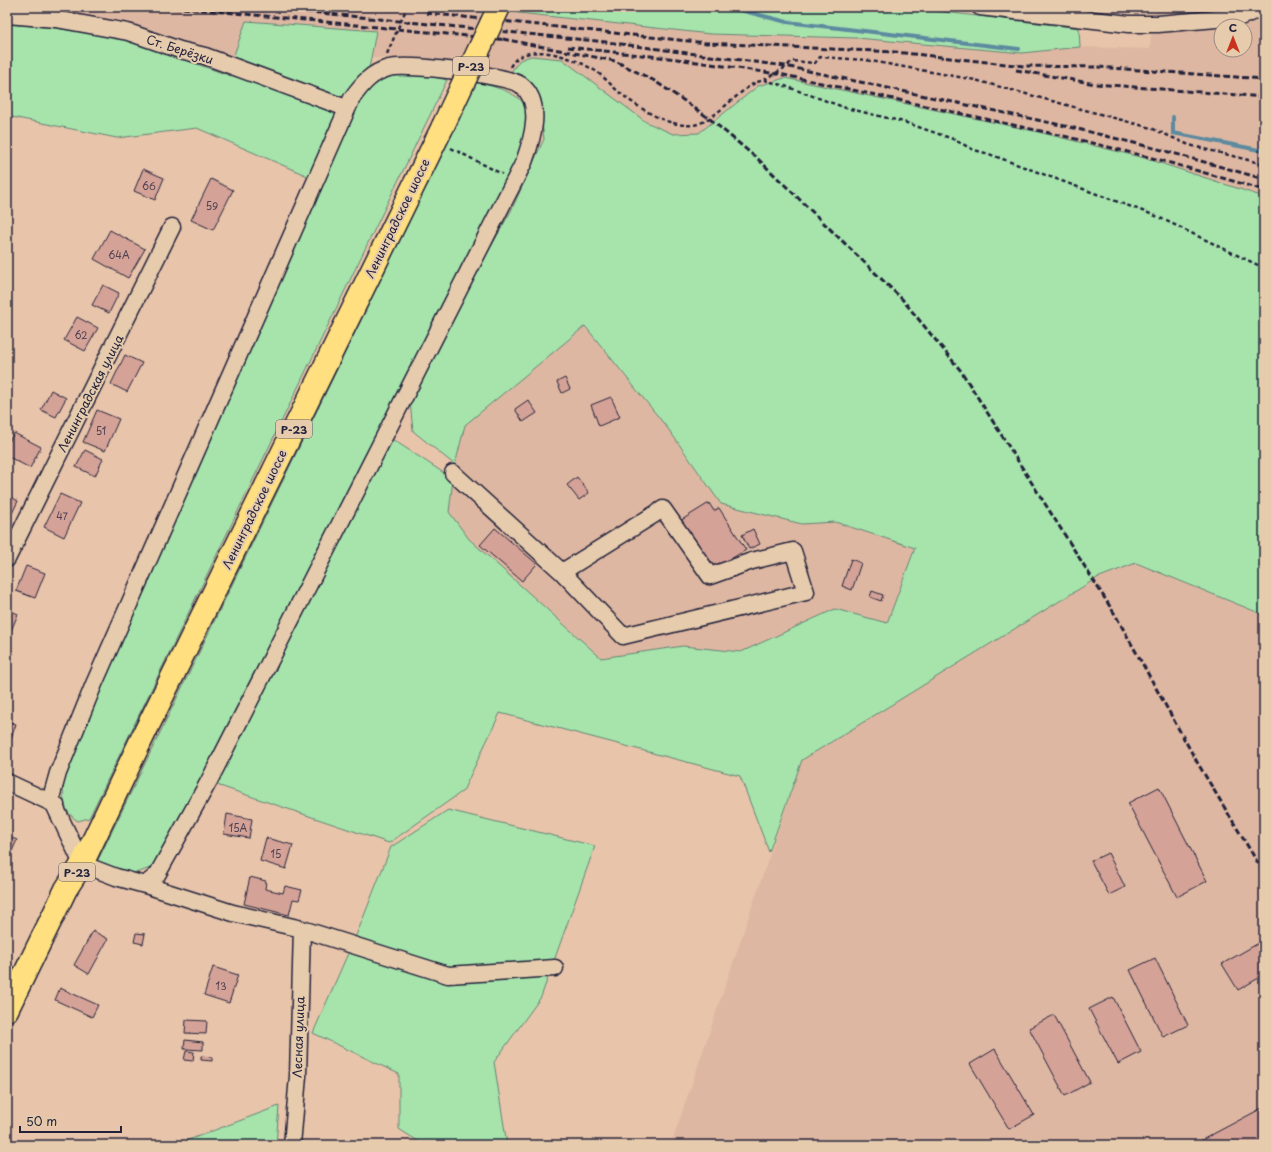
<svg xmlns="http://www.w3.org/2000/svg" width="1271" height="1152" viewBox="0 0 1271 1152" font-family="'Playpen Sans',sans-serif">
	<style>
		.built { fill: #deb7a2; fill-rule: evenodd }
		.green { fill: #a6e4ac; stroke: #648374 }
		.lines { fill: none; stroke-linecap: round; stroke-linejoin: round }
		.stream { stroke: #5c8a9f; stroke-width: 4 }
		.building { fill: #d5a297; stroke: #22223b }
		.minor-casing { stroke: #22223b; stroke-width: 19 }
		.highway-casing { stroke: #22223b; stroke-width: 25 }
		.path { stroke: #22223b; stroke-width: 2.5; stroke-dasharray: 4 3; stroke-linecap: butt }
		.minor { stroke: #e6cbad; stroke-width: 16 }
		.highway { stroke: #ffdf80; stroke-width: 22 }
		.rail { stroke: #22223b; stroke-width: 3; stroke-dasharray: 6 3; stroke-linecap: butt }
		.highway-bridge-casing { stroke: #22223b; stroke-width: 25; stroke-linecap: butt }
		.highway-bridge { stroke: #ffdf80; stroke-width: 22 }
		.labels { text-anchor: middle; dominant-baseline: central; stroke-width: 4; stroke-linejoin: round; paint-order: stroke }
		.number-label { font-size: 10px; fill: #4f4252 }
		.shield { fill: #e6cbad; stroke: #5d555d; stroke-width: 1 }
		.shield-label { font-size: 11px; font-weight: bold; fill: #22223b }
		.street-label { font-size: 12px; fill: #22223b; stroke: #e6cbad }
	</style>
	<rect width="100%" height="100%" fill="#e8c4aa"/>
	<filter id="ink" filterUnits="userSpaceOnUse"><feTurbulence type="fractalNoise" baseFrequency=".025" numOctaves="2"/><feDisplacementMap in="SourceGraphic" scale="8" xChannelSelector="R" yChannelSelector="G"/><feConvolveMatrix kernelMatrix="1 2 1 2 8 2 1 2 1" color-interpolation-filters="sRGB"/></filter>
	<g filter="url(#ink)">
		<path class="built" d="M7,7H464L710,34L857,38L1022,53L1080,47L1150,49L1153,14L1165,7H1264V197L1148,159L1034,131L785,78L758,86L699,133L673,134L520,60L511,72L413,57L371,58L376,31L235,52L231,76L125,39L56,28L7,24ZM1221,26H1245V50H1221Z
			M585,326L669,430L721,504L802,524L835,522L915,548L887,624L835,609L741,652L683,646L601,658L469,539L449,512L453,473L465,425Z
			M1136,563L1264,615V1145H671L802,760L1097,578Z"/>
		<path class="green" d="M464,7H901L1079,28L1080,47L1022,53L857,38L710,34Z
			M246,21L376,31L369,69L310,177L197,128L117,138L7,116V24L56,28L125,39L231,76L235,52Z
			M531,56L562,59L646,122L673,134L699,133L758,86L785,78L1034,131L1148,159L1264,197V615L1136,563L1097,578L802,760L769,852L740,776L500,713L463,791L389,843L214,784L392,439L453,479L449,512L469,539L601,658L683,646L741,652L835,609L887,623L915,548L835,522L802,524L721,504L669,430L585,326L465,425L455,465L413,431L409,392L511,211L544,139L539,97L527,83L511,72L520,60Z
			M389,73H419L447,80L89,818L78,821C59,809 64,793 64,773L354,112L366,89Z
			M477,82C493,87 523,92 528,112C530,122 521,146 518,157L159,864C129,878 126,875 97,862Z
			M448,810L595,846L541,997L494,1062L507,1145H424L399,1129V1074L313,1033L360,926L391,847Z
			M279,1106L276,1145H175Z"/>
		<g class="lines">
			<path class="stream" d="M728,7L787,22L1019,49
				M1173,117V133L1264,151"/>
		</g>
		<path class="building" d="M143,169L164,178L155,200L134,191Z
			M211,179L233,190L213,230L191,220Z
			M110,230L145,249L128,278L94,259Z
			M103,285L119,293L109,313L92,305Z
			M77,317L98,328L85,351L64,340Z
			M125,355L142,363L127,392L111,384Z
			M565,378L570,389L562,393L557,382Z
			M51,390L66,398L56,417L41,410Z
			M611,397L620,417L599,426L591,405Z
			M528,400L537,413L523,422L515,409Z
			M97,410L119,419L105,451L83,442Z
			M14,433L41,447L30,468L7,456V445Z
			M85,450L103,459L95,476L76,467Z
			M577,477L589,493L579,500L567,485Z
			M60,494L80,503L64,537L44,527Z
			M7,495L18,501L7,524Z
			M709,503L714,511L719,508L746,550L710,571L680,521Z
			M495,528L537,564L522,581L480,545Z
			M753,529L760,544L749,549L742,535Z
			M851,559L861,563L852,590L842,586Z
			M26,566L45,573L35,598L16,591Z
			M872,591L883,595L881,601L870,597Z
			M7,609L18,614L8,638H7Z
			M7,721L16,724L7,750Z
			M1159,787L1207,881L1177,897L1128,803Z
			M227,814L252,819L249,838L224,834Z
			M7,836L17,840L7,862Z
			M266,838L293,845L286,869L260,861Z
			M1108,853L1125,887L1109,895L1091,861Z
			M250,877L266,881L265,889L283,893L285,886L302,890L299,900L293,899L289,915L244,904Z
			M93,931L108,939L89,974L74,965Z
			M136,933L145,934L143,944L134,942Z
			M1264,940V975L1238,990L1222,964Z
			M1155,958L1188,1025L1163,1037L1130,970Z
			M213,967L238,975L229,1003L204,995Z
			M60,988L98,1005L92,1017L55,1000Z
			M1113,997L1141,1052L1118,1064L1089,1009Z
			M1054,1015L1090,1082L1065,1096L1029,1028Z
			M186,1020L207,1021L206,1034L185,1033Z
			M185,1040L203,1042V1050L184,1049Z
			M995,1049L1034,1115L1009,1129L970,1064Z
			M186,1051L194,1052L193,1061L184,1060Z
			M201,1056L212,1057V1061L201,1060Z
			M1264,1107V1144L1203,1145L1200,1141Z"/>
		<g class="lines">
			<defs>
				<path id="minor" d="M980,7L1129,24H1158L1240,17L1264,7
					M7,15L56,19L128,32L180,50L205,56L346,108
					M453,473L562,572L623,636L806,592L793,551L752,561L710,576L663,509L562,572
					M7,559L172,227
					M7,782L56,805
					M145,885L157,875L209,781L524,162C532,140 544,103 521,85C507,75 406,63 389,68C372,72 362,84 352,98L94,684L58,773L51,798L82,864L116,877L145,885L233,913L302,929L448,975L555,968
					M292,1145L298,1076L302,929"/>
				<path id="highway" d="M7,1010L66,889L82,864L145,732L443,126"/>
			</defs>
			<use href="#minor" class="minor-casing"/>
			<use href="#highway" class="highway-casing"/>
			<path class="path" d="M387,54L407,7
				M510,67C525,38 576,58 597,72C605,78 612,86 619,92C637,107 669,128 693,125C713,123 737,91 757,82L764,80L785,86L846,108L904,122L953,139L974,150L989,154L1156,216L1264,268
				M764,80L786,67L792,61L815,63L820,57L866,60L975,80L1151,128L1189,145L1264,164
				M451,148L502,174"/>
			<use href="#minor" class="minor"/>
			<use href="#highway" class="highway"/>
			<path class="rail" d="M155,7L179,8
				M174,7L508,40
				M261,7L606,42L785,66L1070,127L1162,150L1264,179
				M426,13L707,43L895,52L1024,66L1097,67L1264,79
				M503,39L615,61L653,80L686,102L710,119L759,160L902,299L961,371L1116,616L1197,762L1264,873
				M568,47L677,59L784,75L1068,137L1160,160L1264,190
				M1016,70L1096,84L1264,97"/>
			<defs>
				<path id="highway-bridge" d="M443,126L499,7"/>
			</defs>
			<use href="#highway-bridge" class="highway-bridge-casing"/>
			<use href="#highway-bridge" class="highway-bridge"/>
		</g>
	</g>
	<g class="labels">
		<g class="number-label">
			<text x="149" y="185">66</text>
			<text x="212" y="205">59</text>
			<text x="119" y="254">64А</text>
			<text x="81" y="334">62</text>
			<text x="101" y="430">51</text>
			<text x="62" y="515">47</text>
			<text x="238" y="827">15А</text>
			<text x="276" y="853">15</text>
			<text x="221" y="985">13</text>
		</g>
		<g class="shield">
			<rect x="453" y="57" width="36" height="18" rx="3"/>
			<rect x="276" y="420" width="36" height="18" rx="3"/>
			<rect x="59" y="863" width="36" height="18" rx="3"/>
		</g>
		<g class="shield-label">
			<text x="471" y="66">Р-23</text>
			<text x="294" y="429">Р-23</text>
			<text x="77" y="872">Р-23</text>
		</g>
		<g class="street-label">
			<text transform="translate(180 49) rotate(18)">Ст. Берёзки</text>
			<text transform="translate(397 218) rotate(-64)">Ленинградское шоссе</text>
			<text transform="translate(90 393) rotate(-63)">Ленинградская улица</text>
			<text transform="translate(254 509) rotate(-64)">Ленинградское шоссе</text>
			<text transform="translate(298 1037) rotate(-88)">Лесная улица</text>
		</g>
	</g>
	<rect width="1271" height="1152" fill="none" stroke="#e6cbad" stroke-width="24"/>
	<rect x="12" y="12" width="1247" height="1128" fill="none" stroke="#22223b" stroke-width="1.5" filter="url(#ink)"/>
	<g transform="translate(1233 38)"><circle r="19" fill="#e6cbad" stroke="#98877f"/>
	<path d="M0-3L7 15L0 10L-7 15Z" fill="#c8321e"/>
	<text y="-6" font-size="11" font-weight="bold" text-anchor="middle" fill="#22223b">С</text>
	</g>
	<path d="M20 1126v6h101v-6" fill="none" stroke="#22223b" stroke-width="2"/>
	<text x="26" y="1126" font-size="12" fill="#22223b" stroke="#e6cbad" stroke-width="3" paint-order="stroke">50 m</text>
</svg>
